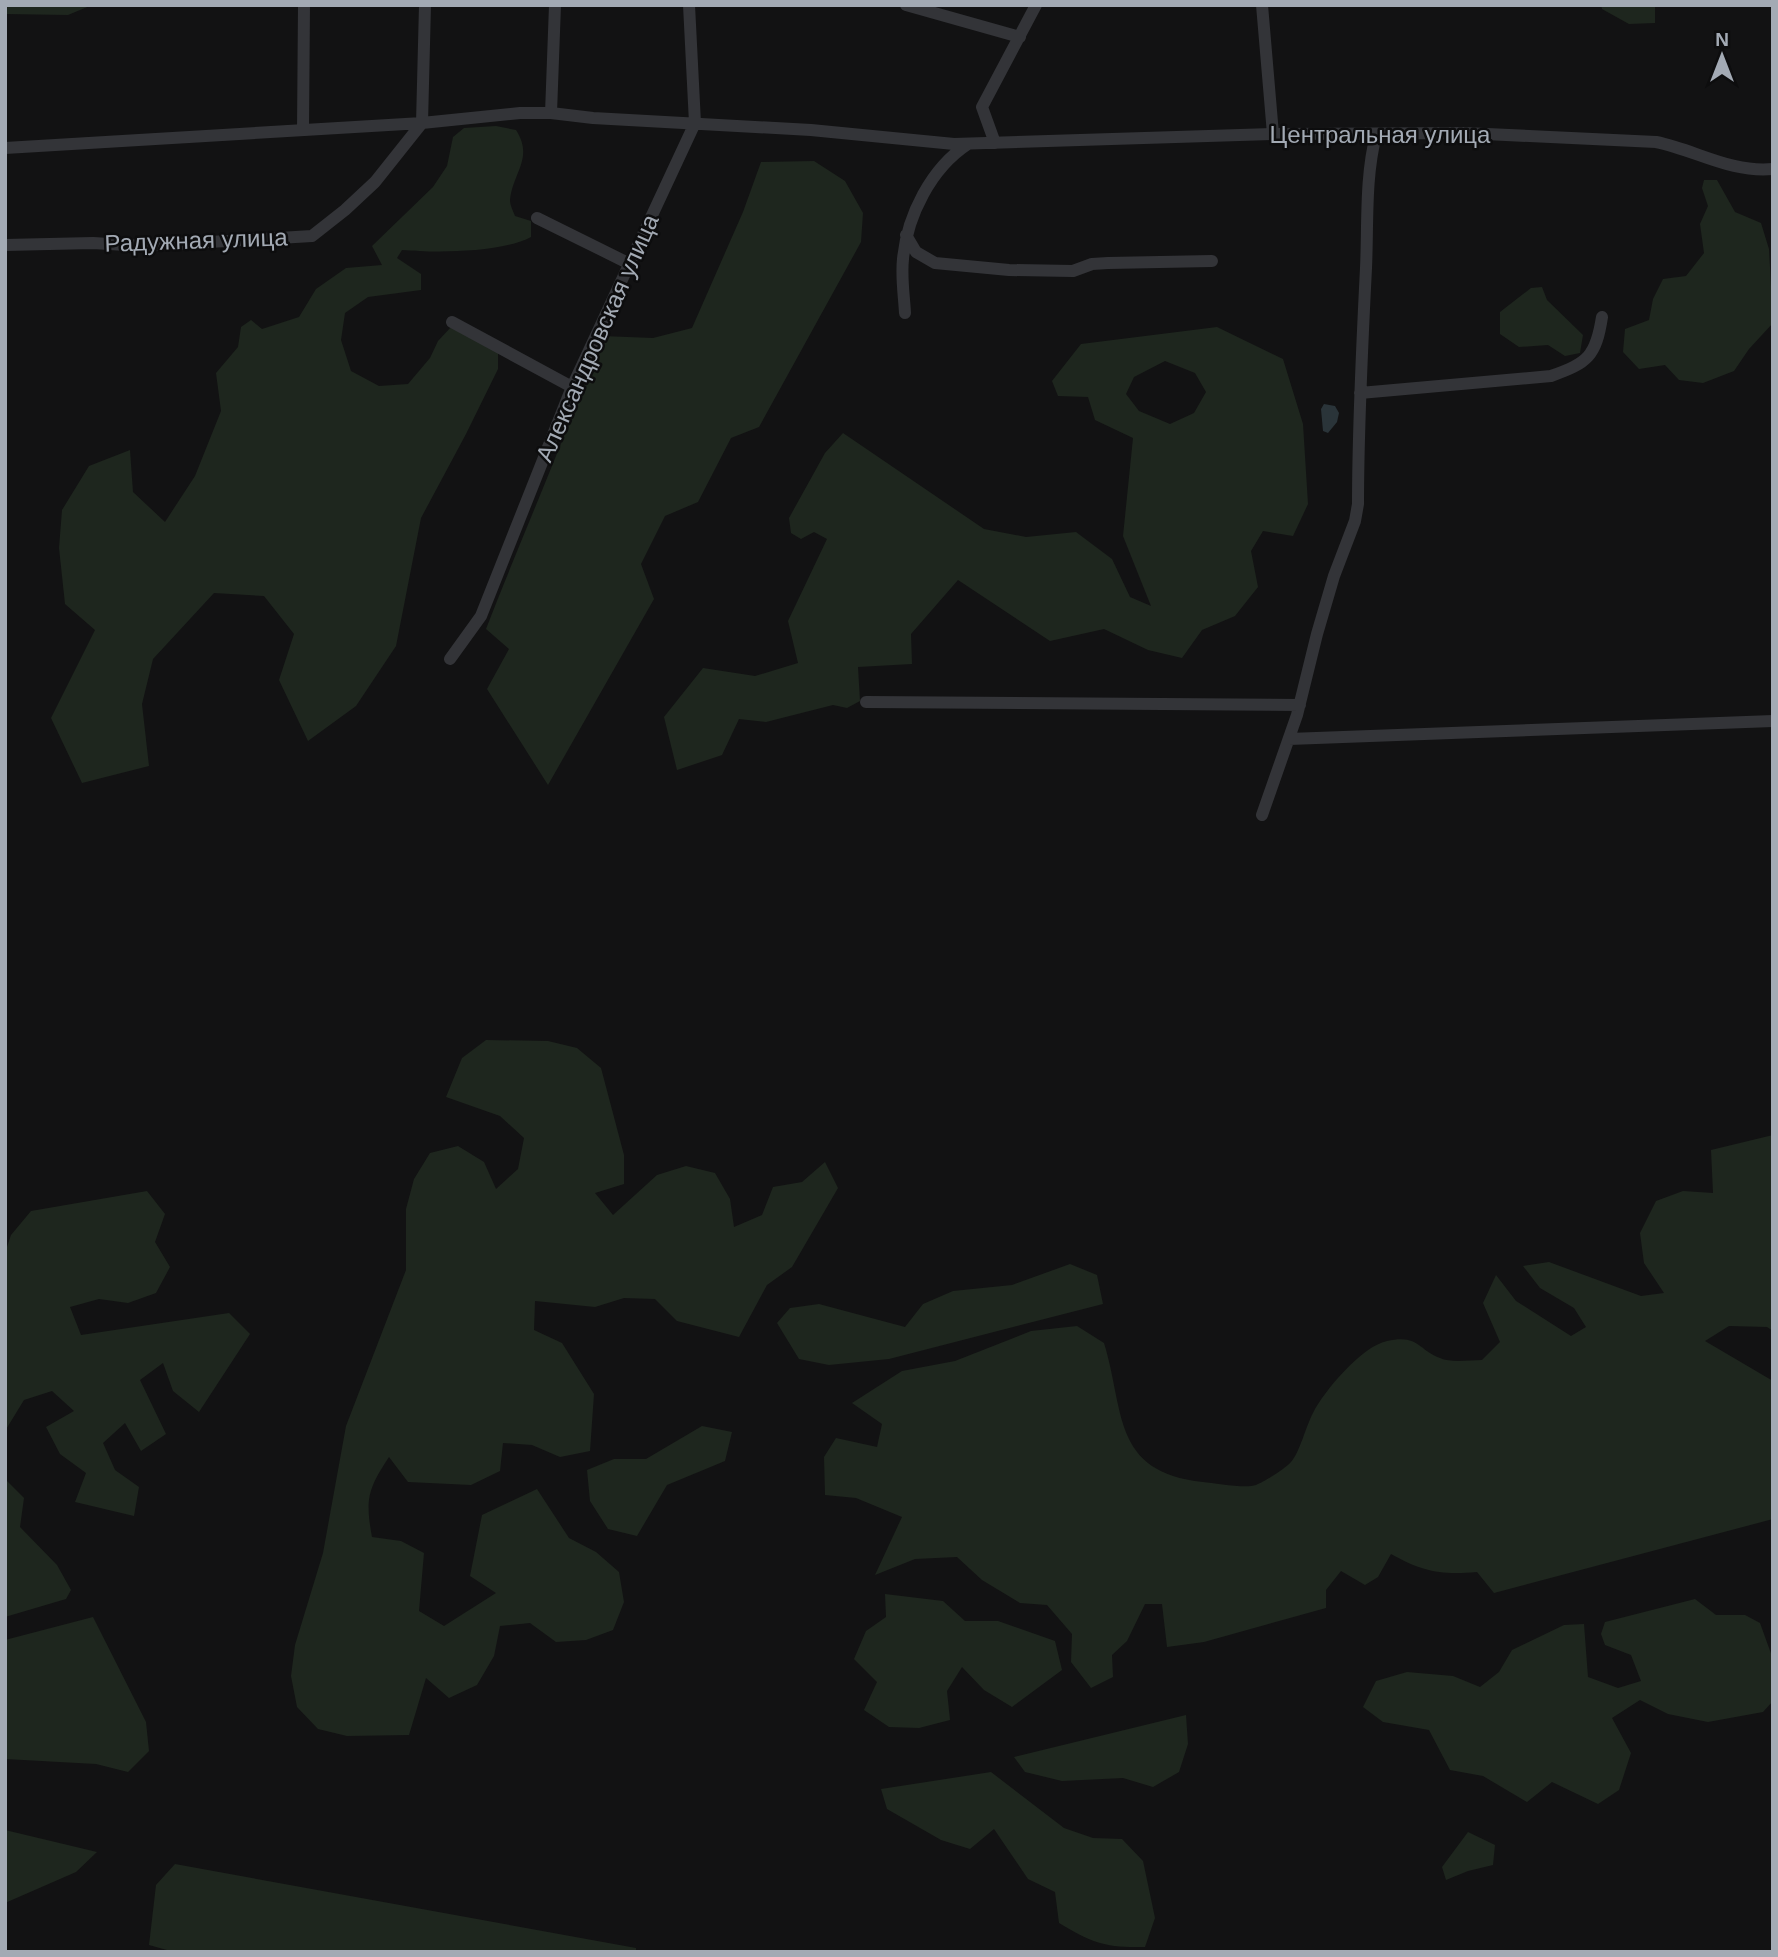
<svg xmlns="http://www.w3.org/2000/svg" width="1778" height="1957" viewBox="0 0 1778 1957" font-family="Helvetica,sans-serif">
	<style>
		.green { fill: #1e261e; fill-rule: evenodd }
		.water { fill: #2a3439 }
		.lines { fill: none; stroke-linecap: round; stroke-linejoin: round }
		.minor { stroke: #333438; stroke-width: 12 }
		.labels { text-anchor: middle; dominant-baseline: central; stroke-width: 5; stroke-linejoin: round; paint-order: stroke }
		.street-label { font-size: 24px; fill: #a3aab4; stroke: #0d0d0e }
	</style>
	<rect width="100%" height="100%" fill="#121213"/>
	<path class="green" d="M5,5H92L68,15L5,14Z
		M1601,5H1655V23L1629,24L1602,9Z
		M496,126L516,130C534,158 513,172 510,200C510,205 513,211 515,216L531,221V237C501,253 436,253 402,250L397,258L421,274V290L368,297L345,313L341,340L351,371L379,386L408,384L430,358L438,341L452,326L498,352V369L466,434L421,518L396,646L356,706L308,741L279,680L294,634L264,596L214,593L153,659L142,704L149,766L82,783L51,718L95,630L65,604L59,548L62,510L89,466L130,450L133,492L165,522L195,476L221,411L216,373L238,347L241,327L251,320L262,329L299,317L316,289L346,268L382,265L372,246L433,187L447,166L453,137L464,128Z
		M814,161L845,181L863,213L861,242L759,427L731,438L698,502L665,516L641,564L654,599L548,785L487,689L509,649L486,629C524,531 567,435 602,336L653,338L692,328L743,212L761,162Z
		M1704,180H1717L1735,212L1761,223L1769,249L1773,323L1749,349L1734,371L1703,383L1679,380L1665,365L1639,369L1623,352L1625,329L1649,320L1653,299L1663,279L1686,276L1704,253L1700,224L1708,206L1702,188Z
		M1542,287L1547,300L1583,335L1580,353L1565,356L1548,345L1519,347L1500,334V312L1531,288Z
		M1217,327L1283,359L1303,424L1308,504L1293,536L1263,531L1251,551L1258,587L1235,616L1202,630L1182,658L1148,650L1104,629L1050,641L958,580L911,634L912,664L858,667L860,701L847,708L833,705L766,722L739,719L722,755L677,770L664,717L703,668L755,676L798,663L788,621L827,539L814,532L801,539L791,533L789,518L825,453L843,433L984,529L1026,537L1076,532L1112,559L1130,597L1151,606L1123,536L1133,438L1095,420L1088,397L1058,396L1052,381L1081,344ZM1165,361L1195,373L1206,392L1194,413L1170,424L1139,411L1126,394L1134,377Z
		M486,1040L548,1041L577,1048L601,1068L624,1155V1184L595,1193L613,1215L657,1175L686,1166L715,1173L730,1199L734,1227L762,1215L773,1187L802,1182L825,1162L838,1188L792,1267L767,1285L739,1337L677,1321L655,1299L624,1298L595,1307L535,1301L534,1330L562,1343L594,1394L590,1451L560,1457L532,1445L503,1443L500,1471L471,1485L408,1482L389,1457C368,1489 365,1499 372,1537L401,1541L424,1553L419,1611L444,1626L496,1593L470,1576L482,1515L537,1489L569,1538L596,1552L619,1572L624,1602L613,1630L586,1640L556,1642L530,1623L500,1626L494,1656L477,1685L449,1698L426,1678L409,1735L347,1736L318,1729L297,1707L291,1676L295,1645L323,1553L346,1426L406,1270V1209L414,1179L430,1153L458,1146L484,1162L496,1189L518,1169L524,1138L500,1116L446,1097L462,1058Z
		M1773,1135V1331L1767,1327L1729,1326L1705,1341L1773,1381V1519L1494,1593L1477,1572C1441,1575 1423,1572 1391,1554L1378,1577L1365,1585L1341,1571L1326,1590V1608L1204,1642L1167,1647L1162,1604H1145L1127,1641L1112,1655L1113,1677L1091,1688L1071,1662L1072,1634L1047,1605L1020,1603L982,1580L957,1557L915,1559L875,1575L902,1517L856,1498L825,1495L824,1457L836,1438L877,1447L882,1424L852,1403L902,1371L955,1361L1031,1331L1077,1326L1104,1343C1125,1411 1111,1472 1203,1482C1215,1483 1246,1489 1256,1485C1264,1482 1286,1468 1291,1462C1300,1452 1306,1426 1313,1413C1324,1391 1362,1346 1387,1341C1419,1334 1418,1350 1440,1358C1450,1363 1470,1360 1482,1360L1500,1342L1483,1303L1496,1275L1516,1301L1571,1336L1586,1327L1574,1308L1540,1288L1523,1266L1549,1262L1641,1296L1664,1293L1644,1263L1640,1233L1656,1201L1683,1191L1713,1193L1711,1150Z
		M147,1191L165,1214L155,1242L170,1267L156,1293L128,1303L99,1299L70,1307L81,1335L229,1313L250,1334L199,1412L173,1391L163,1363L140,1380L166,1434L141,1451L125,1423L103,1443L115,1470L139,1487L134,1516L75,1502L86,1473L60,1454L46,1427L74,1411L52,1391L24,1400L5,1431V1253L11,1235L31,1211Z
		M1070,1264L1097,1275L1103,1304L889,1359L829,1365L799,1359L777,1323L790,1308L819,1304L905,1327L923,1304L953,1291L1012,1285Z
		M702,1426L732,1432L725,1461L667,1485L637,1536L608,1529L590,1501L587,1470L614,1459H646Z
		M5,1479L24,1498L20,1527L57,1565L71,1590L66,1599L5,1617Z
		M885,1594L943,1601L965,1621H998L1055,1641L1062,1670L1012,1707L984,1690L962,1667L947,1691L950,1720L919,1728L889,1727L864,1710L877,1682L854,1659L866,1631L886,1617Z
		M1695,1599L1716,1615H1745L1760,1623L1773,1659V1701L1763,1712L1708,1722L1668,1714L1640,1700L1612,1718L1631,1753L1619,1790L1598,1804L1552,1782L1527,1802L1483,1776L1450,1770L1429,1730L1383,1722L1363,1707L1376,1681L1407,1672L1453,1676L1480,1687L1499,1672L1512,1650L1564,1625L1584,1624L1588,1677L1618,1688L1641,1681L1631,1655L1605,1645L1601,1634L1605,1622Z
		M93,1617L146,1722L149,1751L128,1772L96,1764L5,1759V1640Z
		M1186,1715L1188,1744L1179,1772L1153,1787L1123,1778L1062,1781L1025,1772L1014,1757Z
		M991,1772L1064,1828L1093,1838L1122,1839L1143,1861L1155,1918L1145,1947C1106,1948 1092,1943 1059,1923L1055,1892L1028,1879L994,1829L970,1849L941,1840L887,1809L881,1789Z
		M5,1830L97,1852L76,1872L5,1903Z
		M1468,1832L1495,1845L1493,1865L1468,1871L1446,1880L1442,1867Z
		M175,1864L636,1948V1952H174L149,1945L156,1885Z"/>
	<path class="water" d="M1324,404L1335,406L1339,413L1337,422L1328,433L1323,431L1321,409Z"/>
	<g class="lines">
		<path class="minor" d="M906,5L1020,37
			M1262,5L1273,134
			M551,113L555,5
			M303,130L304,5
			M995,143L982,107L1036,5
			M5,148L422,123L520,113H551L593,118L811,130L954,144L1273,134L1465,133L1656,142C1696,150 1730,173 1773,169
			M537,218L630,264
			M906,235L916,252L935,263L1009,270L1073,271L1092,264L1108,263L1212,261
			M5,245L93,243L142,246L312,236L345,210L375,182L422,123L425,5
			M905,313C904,295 901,277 903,259C907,216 931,168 968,144
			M452,322L572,387
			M1360,393L1551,376C1588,363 1596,356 1602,317
			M450,659L481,616L572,387L695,123L689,5
			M866,702L1300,705
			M1289,739L1773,721
			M1262,815L1297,715L1317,634L1334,576L1355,521L1358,504C1358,425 1362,347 1366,268C1368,225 1365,177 1376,135"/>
	</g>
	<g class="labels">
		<g class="street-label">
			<text x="1380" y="134">Центральная улица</text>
			<text transform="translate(196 240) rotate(-2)">Радужная улица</text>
			<text transform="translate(597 338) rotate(-66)">Александровская улица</text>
		</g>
	</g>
	<rect width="1778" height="1957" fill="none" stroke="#a3aab4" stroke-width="14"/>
	<g transform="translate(1722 56)" stroke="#0d0d0e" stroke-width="5" paint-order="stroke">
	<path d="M0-5L12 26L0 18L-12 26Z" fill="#a3aab4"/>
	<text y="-10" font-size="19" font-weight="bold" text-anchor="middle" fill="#a3aab4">N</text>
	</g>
</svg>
